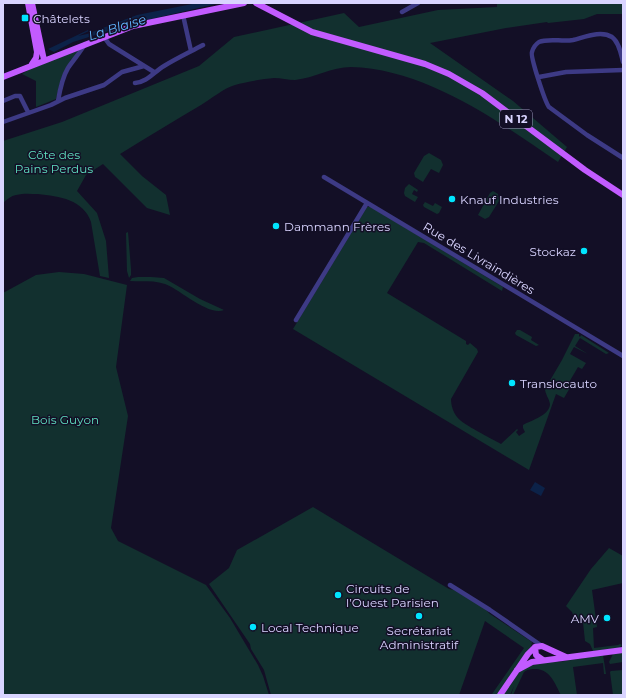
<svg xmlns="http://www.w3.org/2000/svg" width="626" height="698" viewBox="0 0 626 698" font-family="Montserrat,sans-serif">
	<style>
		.green { fill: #12302f }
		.water { fill: #0c2248 }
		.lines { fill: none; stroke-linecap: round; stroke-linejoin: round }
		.minor { stroke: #3d3a85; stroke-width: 4.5 }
		.major { stroke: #c25bff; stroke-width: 6 }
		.poi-dot { fill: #00e5ff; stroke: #130f26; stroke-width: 1.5 }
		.labels { text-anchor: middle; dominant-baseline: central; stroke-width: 3; stroke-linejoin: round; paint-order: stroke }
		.shield { fill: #130f26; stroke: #9e99be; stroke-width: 1 }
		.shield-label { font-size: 11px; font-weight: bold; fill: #d9d4ff }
		.poi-label { font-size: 12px; fill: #d9d4ff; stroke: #130f26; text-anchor: start }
		.park-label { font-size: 12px; fill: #5fe0c0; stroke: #130f26 }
		.street-label { font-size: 12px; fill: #d9d4ff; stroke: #130f26 }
		.water-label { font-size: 13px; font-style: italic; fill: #62b6ff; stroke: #130f26 }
	</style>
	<rect width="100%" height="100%" fill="#130f26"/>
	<path class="green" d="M497,3H623V14H597L584,19L548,23L547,22L506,28L430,43L513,101L567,147L558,162C498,121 426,69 351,67C332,67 314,78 295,80C288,80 281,78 274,78C263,79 245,82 235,85C224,88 211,99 201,105C174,121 147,137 120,154L142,176L166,195L170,215L147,208L103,164L86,175L77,191L97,213L106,241L109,278L100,276L91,222C84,200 59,196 38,194C31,194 24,193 16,195C11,196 7,199 3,203V141L62,122L199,66L234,37L344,13L359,27L438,10L497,7Z
		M77,50L78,51V55L70,60L71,62L61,79L56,99L36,107V81L22,74L33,67Z
		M429,153L441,160L443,165L439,173L431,169L423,182L415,177L414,173L424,156Z
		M409,184L418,190L417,192L414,190L412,194L418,197L415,202L405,196L404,193L405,188Z
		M493,191L498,194L499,201L489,217L485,219L478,215L490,193Z
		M425,202L433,206L435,203L442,207L439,213L437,214L424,207L423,205Z
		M367,207H371L503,287L502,291L424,243L418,242L387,293L466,341V344L468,345L470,343L477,349L478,352L451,399C451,405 453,412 457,417C463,425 491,438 501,444L517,429L518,430L516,432L519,436L525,432L523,428V425C532,420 550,415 550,404C549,398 545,394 545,389L562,360L575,334H579V336L580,337L581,335L609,353L606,354L580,338L575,346L588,354L574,347L570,354L586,363L582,369L578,367L568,384L571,386L564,398L556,394L529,470L293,329Z
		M128,232L131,269V275L129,278L127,271L126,233Z
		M59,272L84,274L127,285L116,367L128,416L111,528L118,541L206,585L230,618L258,665L263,676L269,695H3V293L36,275Z
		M138,277H151L164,278L200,299L224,310C209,317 178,288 165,284C153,280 142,282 130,281L132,278Z
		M517,330H520L532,337L531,340L539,345L536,346L516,335L515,333Z
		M313,507L449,589L454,590L483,607L490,614L532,642L531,648L497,695L492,694L524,648L485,621L459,695H271L264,670L251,649L250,644L209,584L229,568L237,550Z
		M609,548L623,556V583L592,590L597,627L593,628L594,648L618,645L620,644L622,645L620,647H622L620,648L593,651L590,644L585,641L583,622L576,623L572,612L566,606L591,569Z
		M623,652V662L610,664L609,662L613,654Z
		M603,655L606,674H604L603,663L573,667L577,695H561C555,684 551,670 536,669C531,669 528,669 524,672L513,695H511L514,686L510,695H502L516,675L525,667L552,661L559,662Z
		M623,670V695L622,694L613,695L610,672L611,671Z"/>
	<path class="water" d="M197,3H220L121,26L118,28L73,42L54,52L48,49L88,30L89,31L78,36L87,34L137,15Z
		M535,482L545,488L541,496L530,490Z"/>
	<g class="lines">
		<path class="minor" d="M402,12L418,3
			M183,15L191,51
			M104,37L109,44L154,72
			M623,62C621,54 619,42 612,37C601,30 585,37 573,40C563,42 548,38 539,42C536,44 533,48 532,52C530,56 545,102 549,107L587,135L623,158
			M539,77L566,72L623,70
			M135,83C147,82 154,72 164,66C177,58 190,52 203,45
			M3,101L15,96H20L28,112
			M58,101C60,89 62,78 68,68C74,59 80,53 85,44
			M3,122L51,105L65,98L104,85L122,72L144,66
			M324,177L623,356
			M296,320L367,203
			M450,585L490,610L542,646"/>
		<path class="major" d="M28,3L37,52L36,58L32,64
			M32,3L44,60
			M256,3L312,32L425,64L449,74L482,93L585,170L623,195
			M3,77L133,26L244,3
			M535,647L536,655L543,660
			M517,670L532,662L623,650
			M500,695L528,654L535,647L542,646L566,657"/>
	</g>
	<g class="poi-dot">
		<rect x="21" y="14" width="8" height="8" rx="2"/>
		<circle cx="452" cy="199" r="4"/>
		<circle cx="276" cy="226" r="4"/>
		<circle cx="584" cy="251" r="4"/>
		<circle cx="512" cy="383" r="4"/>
		<circle cx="338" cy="595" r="4"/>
		<circle cx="419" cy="616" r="4"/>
		<circle cx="607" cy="618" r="4"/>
		<circle cx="253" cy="627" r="4"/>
	</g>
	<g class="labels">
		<rect class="shield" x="500" y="110" width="32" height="18" rx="3"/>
		<g class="shield-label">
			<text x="516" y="119">N 12</text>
		</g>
		<g class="poi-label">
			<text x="33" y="18">Châtelets</text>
			<text x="460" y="199">Knauf Industries</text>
			<text x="284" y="226">Dammann Frères</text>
			<text x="576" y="251" text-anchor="end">Stockaz</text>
			<text x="520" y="383">Translocauto</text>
			<text x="346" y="588">Circuits de<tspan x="346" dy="14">l’Ouest Parisien</tspan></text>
			<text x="599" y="618" text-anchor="end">AMV</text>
			<text x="261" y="627">Local Technique</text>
			<text x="419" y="630" text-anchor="middle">Secrétariat<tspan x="419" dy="14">Administratif</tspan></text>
		</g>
		<g class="park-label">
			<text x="54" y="154">Côte des<tspan x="54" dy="14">Pains Perdus</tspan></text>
			<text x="65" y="419">Bois Guyon</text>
		</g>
		<g class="street-label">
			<text transform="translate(479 258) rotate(31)">Rue des Livraindières</text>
		</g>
		<g class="water-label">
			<text transform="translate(117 27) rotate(-17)">La Blaise</text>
		</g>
	</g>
	<rect width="626" height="698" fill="none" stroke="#d9d4ff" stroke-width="8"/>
</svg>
